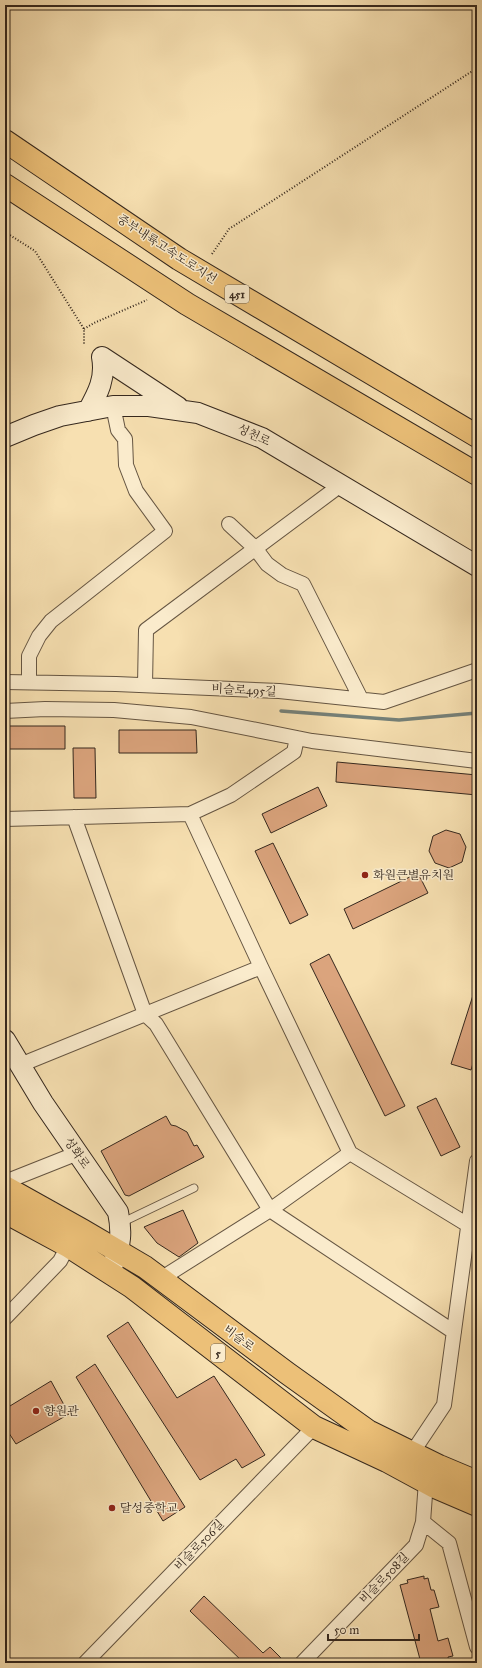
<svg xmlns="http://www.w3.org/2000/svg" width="482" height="1668" viewBox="0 0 482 1668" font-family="'IM FELL Great Primer','Noto Serif KR',serif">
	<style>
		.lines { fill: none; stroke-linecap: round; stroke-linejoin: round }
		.stream { stroke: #758078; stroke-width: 3.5 }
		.building { fill: #dba47d; stroke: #34271d }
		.lane-casing { stroke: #655542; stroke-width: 9 }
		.street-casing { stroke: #655542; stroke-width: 16 }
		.secondary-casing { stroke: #34271d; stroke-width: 22 }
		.primary-casing { stroke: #34271d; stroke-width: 24 }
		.highway-casing { stroke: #34271d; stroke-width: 24 }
		.path { stroke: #34271d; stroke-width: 2; stroke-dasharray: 1 2; stroke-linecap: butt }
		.lane { stroke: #faebcc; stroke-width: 7 }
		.street { stroke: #faebcc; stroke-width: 14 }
		.secondary { stroke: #faebcc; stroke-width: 20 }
		.primary { stroke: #ecc078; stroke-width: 22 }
		.highway { stroke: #ecc078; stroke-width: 22 }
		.poi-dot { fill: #8f2418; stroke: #faebcc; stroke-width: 1.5 }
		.labels { text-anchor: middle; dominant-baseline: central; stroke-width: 3; stroke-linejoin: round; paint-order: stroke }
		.shield { fill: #faebcc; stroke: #6f6252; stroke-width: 1 }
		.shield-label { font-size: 11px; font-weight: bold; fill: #34271d }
		.street-label { font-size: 12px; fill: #34271d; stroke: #faebcc }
		.poi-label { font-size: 12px; fill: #34271d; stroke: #faebcc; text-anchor: start }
	</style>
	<rect width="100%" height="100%" fill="#f7e0b1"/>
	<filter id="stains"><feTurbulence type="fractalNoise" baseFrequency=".005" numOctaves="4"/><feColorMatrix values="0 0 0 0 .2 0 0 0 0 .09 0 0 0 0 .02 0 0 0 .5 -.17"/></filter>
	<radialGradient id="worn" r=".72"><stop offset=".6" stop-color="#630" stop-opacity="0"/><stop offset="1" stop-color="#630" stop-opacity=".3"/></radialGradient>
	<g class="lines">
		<path class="stream" d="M281,711L399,720L477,713"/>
	</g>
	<path class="building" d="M5,726H65V749H5Z
		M119,730H196L197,753H119Z
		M73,748H95L96,798H74Z
		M337,762L477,775V795L336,782Z
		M318,787L327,806L271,833L262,814Z
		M446,830L460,834L466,847L462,862L449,868L435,863L429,851L433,836Z
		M273,843L308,915L290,924L255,851Z
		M418,873L428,893L353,929L344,909Z
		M329,954L405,1106L385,1116L310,964Z
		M475,989H477V1050L471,1070L451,1064Z
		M436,1098L460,1147L441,1156L417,1107Z
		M166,1116L171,1125L176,1126L187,1132L194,1146L197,1145L204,1157L129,1196L125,1195L101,1151Z
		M183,1210L198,1243L179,1257L157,1243L144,1227Z
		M128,1322L177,1398L214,1376L265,1455L242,1468L236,1459L200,1480L107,1336Z
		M95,1364L185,1507L163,1521L76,1377Z
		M51,1381L69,1414L16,1444L5,1427V1409Z
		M424,1576V1579L428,1578L431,1590H434L439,1607L430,1609L438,1641L448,1638L453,1656L448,1657L449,1663H421L400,1585L408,1583L407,1580Z
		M204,1596L263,1653L270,1647L286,1663H244L190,1611Z"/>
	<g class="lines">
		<defs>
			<path id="lane" d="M121,1223L194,1188"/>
			<path id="street" d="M229,524L255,548L267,564L282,575L303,584L361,699
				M5,682L116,684L279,691L384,702L477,670
				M29,682V656L39,636L51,621L165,531L136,491L126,465L125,439L118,430L113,406
				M145,685L146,630L342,484
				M5,711L45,709L114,710L191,717L312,741L477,761
				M190,814L261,967L350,1153L468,1225
				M74,817L145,1014L156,1024L270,1210L454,1332
				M5,819L190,814L231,795L294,752L297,738
				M20,1065L261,967
				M5,1182L78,1153
				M162,1278L270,1210L350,1153
				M5,1318L60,1261L68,1246
				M412,1453L444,1405L477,1161
				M426,1481L423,1522L449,1543L477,1647
				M85,1663L314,1427
				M302,1663L416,1545L423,1522"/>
			<path id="secondary" d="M102,357L178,407
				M88,411C98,393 106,378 102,357
				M5,437L34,425L60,416L113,406H149L198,413L262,438L477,566
				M5,1040L43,1103L118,1212C122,1231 121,1246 113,1264"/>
			<path id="primary" d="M5,1187L82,1230L145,1267L287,1373L368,1431L439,1466L477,1482
				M5,1212L68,1246L132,1287L314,1427L387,1461L435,1487L477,1505"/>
			<path id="highway" d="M5,141L179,259L477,436
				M5,185L187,304L477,474"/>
		</defs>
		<use href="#lane" class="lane-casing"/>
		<use href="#street" class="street-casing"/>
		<use href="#secondary" class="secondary-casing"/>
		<use href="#primary" class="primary-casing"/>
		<use href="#highway" class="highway-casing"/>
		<path class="path" d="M5,232L35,251L84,329V345
			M212,254L229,229L477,68
			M84,329L94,323L147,300"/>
		<use href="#lane" class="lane"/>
		<use href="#street" class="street"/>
		<use href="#secondary" class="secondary"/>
		<use href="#primary" class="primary"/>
		<use href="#highway" class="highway"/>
	</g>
	<g class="poi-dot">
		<circle cx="365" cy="875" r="4"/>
		<circle cx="36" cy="1411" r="4"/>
		<circle cx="112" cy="1508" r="4"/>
	</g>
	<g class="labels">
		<g class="shield">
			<rect x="225" y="285" width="24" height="18" rx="3"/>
			<rect x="211" y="1344" width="14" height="18" rx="3"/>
		</g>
		<g class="shield-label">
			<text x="237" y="294">451</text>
			<text x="218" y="1353">5</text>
		</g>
		<g class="street-label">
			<text transform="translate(167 249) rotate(33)">중부내륙고속도로지선</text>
			<text transform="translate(254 435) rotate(25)">성천로</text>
			<text transform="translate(244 690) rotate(3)">비슬로495길</text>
			<text transform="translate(77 1153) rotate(55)">성화로</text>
			<text transform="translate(239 1338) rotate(37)">비슬로</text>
			<text transform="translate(199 1545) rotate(-46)">비슬로506길</text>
			<text transform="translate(384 1578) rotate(-46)">비슬로508길</text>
		</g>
		<g class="poi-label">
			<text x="373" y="875">화원큰별유치원</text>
			<text x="44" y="1411">향원관</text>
			<text x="120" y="1508">달성중학교</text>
		</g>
	</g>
	<rect width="482" height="1668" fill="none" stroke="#f7e0b1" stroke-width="20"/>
	<rect x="6" y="6" width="470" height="1656" fill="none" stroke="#34271d" stroke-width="2"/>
	<rect x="10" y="10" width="462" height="1648" fill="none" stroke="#34271d"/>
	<path d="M328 1634v6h91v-6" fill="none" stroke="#34271d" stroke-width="2"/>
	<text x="334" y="1634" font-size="12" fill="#34271d" stroke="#faebcc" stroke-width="3" paint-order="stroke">50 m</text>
	<rect width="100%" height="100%" filter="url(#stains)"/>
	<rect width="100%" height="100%" fill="url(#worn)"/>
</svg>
